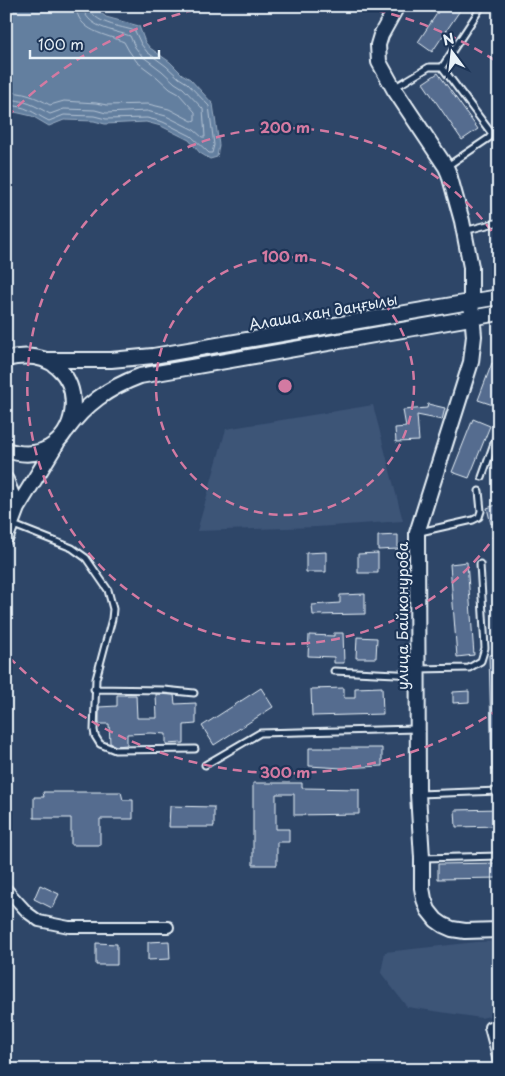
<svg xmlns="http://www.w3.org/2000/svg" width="505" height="1076" viewBox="0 0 505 1076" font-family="'Playpen Sans',sans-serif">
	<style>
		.built { fill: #3d5477 }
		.water { fill: #647f9f; stroke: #99adc3 }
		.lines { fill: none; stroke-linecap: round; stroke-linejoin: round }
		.shore { stroke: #b3c3d4; stroke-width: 1 }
		.building { fill: #556c8f; stroke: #e8f1f8 }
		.lane-casing { stroke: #e8f1f8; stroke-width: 9 }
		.street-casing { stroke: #e8f1f8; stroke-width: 14 }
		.secondary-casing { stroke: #e8f1f8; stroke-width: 18 }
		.lane { stroke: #1d3557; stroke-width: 5 }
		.street { stroke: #1d3557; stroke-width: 10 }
		.secondary { stroke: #1d3557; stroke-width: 14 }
		.ring { fill: none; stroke: #d37aa2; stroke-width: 2.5; stroke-dasharray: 9 6 }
		.labels { text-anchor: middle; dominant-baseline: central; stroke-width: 4.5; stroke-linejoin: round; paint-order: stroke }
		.street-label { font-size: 15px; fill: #e8f1f8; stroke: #1d3557 }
		.centre { fill: #d37aa2; stroke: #1d3557; stroke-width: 2.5 }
		.ring-label { font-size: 15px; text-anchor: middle; font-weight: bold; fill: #d37aa2; stroke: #1d3557; stroke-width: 4.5; stroke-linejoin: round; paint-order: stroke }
	</style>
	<rect width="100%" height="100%" fill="#2e4668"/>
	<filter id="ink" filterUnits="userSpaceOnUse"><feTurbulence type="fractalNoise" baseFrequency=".02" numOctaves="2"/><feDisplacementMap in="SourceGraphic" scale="10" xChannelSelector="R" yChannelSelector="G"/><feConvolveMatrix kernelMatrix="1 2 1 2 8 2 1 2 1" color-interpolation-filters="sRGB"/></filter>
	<g filter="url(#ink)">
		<path class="built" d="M373,405L403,521L317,527L197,531L226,429Z
			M499,941V1014L481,1018L407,1007L381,973L385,952L477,942Z"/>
		<path class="water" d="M6,6H93L106,17L139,26L145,42L150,48L170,62L182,74L190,79L213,104L219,145L217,157L210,159L200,153L189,140L161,126L146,122L105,124L94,121L64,120L49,126L32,116L6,110Z"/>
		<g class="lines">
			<path class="shore" d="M6,92C23,92 36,97 50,105L64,101L96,103L107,105L148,104L169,109L192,121L195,120V112L179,94L170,89L157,77L137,62L129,51L124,42C106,34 77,32 76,6
				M6,99C25,100 34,105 50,114L64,109L95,110L106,113L147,111L166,116L194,130L202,137H205L203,109L183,88L175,83L162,71L142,56L135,47L130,36C114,30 85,28 83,6
				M6,105C28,106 31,112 49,121L64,115L94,116L106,119L147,118L163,122L191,136L209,153H212L214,145L209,106L187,83L179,78L166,66L147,52L141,44L135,31C121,26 92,24 89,6"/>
		</g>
		<path class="building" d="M442,6H463L432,52L418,42Z
			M438,73L478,129L462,140L423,83Z
			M492,363L499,366V398L496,406L478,400Z
			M428,404L445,408L442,420L417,415L419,441L396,442L395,428L406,427L403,410L427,408Z
			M473,419L490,426L469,478L452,472Z
			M499,504V522L491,524L487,508Z
			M398,535V549L378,550V536Z
			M326,552V572H306V553Z
			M378,553V573H358V554Z
			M467,562L474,655L457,657L450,564Z
			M365,594V614L313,615L312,605L340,603V595Z
			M334,633H343L344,663H334V657L308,656L309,635L334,636Z
			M357,637L377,638L376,658H356Z
			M499,654V770H492L489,655Z
			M382,687L383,714L312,716L311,689L344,688V698H355V688Z
			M261,688L273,707L214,745L202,726Z
			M469,691V702L453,703V692Z
			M156,694L174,695L175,704L196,703V724L184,725V743L166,744V734L151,733L127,734V745L116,746L110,743L109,724H99V707L117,706V695H136L137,718H157Z
			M309,748H382V766L342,768L309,766Z
			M253,783H302V788L359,789V814L294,815V794H276V829H289V842H277V865H253Z
			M43,792H121L123,800H133V819H100V845H71V818H34V797H44Z
			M170,806L214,807V827H169Z
			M499,809V826L456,827L455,810Z
			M499,863V878L438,879V864Z
			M40,885L59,894L52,908L34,899Z
			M169,941L170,959L148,960V942Z
			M96,943L117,944V965H96Z"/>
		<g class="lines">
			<defs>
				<path id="lane" d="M442,67L482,6
					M394,88L429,67H442L492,134L489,138L446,167
					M464,231L499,222
					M482,477L499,429
					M11,524L72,548L86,558L108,590L113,609L112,619L96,679L94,730L95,736L100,744L115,750L195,749
					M420,532L473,520L479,517L481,511L479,491
					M418,669L469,668L481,661L485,648L480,564
					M334,671L417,675
					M94,689L164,690L194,693
					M205,765L260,733L416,729
					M419,794L499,791
					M423,858L499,856"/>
				<path id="street" d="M6,889L28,913L39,921L69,927H168
					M490,1027L499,1061"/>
				<path id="secondary" d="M397,6L381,35L378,45L379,62L394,89L446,167L449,174L462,221L471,267V302L474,336L471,362L417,533L418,794L422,858V888L424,899L428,910L436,920L443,925L452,929L465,931L499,930
					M6,359C101,337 89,477 6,450
					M45,360H111L153,356L499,297
					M66,431C86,404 108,388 140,376L499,313
					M6,480L17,508
					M6,537L17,508L57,443"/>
			</defs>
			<use href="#lane" class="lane-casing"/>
			<use href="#street" class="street-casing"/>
			<use href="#secondary" class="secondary-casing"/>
			<use href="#lane" class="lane"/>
			<use href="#street" class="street"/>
			<use href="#secondary" class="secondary"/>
		</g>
	</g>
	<g class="ring">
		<circle cx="285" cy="386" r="129"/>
		<path d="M498 532A258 258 0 1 1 498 240"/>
		<path d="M499 709A387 387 0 0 1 7 655M7 117A387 387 0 0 1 208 7M362 7A387 387 0 0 1 499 63"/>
	</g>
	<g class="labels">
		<g class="street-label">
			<text transform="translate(323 311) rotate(-10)">Алаша хан даңғылы</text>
			<text transform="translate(401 616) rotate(-90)">улица Байконурова</text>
		</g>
	</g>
	<circle cx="285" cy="386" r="8" class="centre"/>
	<g class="ring-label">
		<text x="285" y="133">200 m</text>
		<text x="285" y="262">100 m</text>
		<text x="285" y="778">300 m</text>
	</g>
	<rect width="505" height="1076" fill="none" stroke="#1d3557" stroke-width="25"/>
	<rect x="12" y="12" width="480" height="1051" fill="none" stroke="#e8f1f8" stroke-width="2" filter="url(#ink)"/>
	<g transform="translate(452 52) rotate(345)" stroke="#1d3557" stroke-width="4" paint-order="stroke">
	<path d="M0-4L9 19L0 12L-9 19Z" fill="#e8f1f8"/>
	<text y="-8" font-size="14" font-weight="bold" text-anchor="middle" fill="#e8f1f8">N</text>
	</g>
	<path d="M30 50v8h129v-8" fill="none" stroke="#e8f1f8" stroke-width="2.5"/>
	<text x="38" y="50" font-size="15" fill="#e8f1f8" stroke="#1d3557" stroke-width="4" paint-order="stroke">100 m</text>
</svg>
